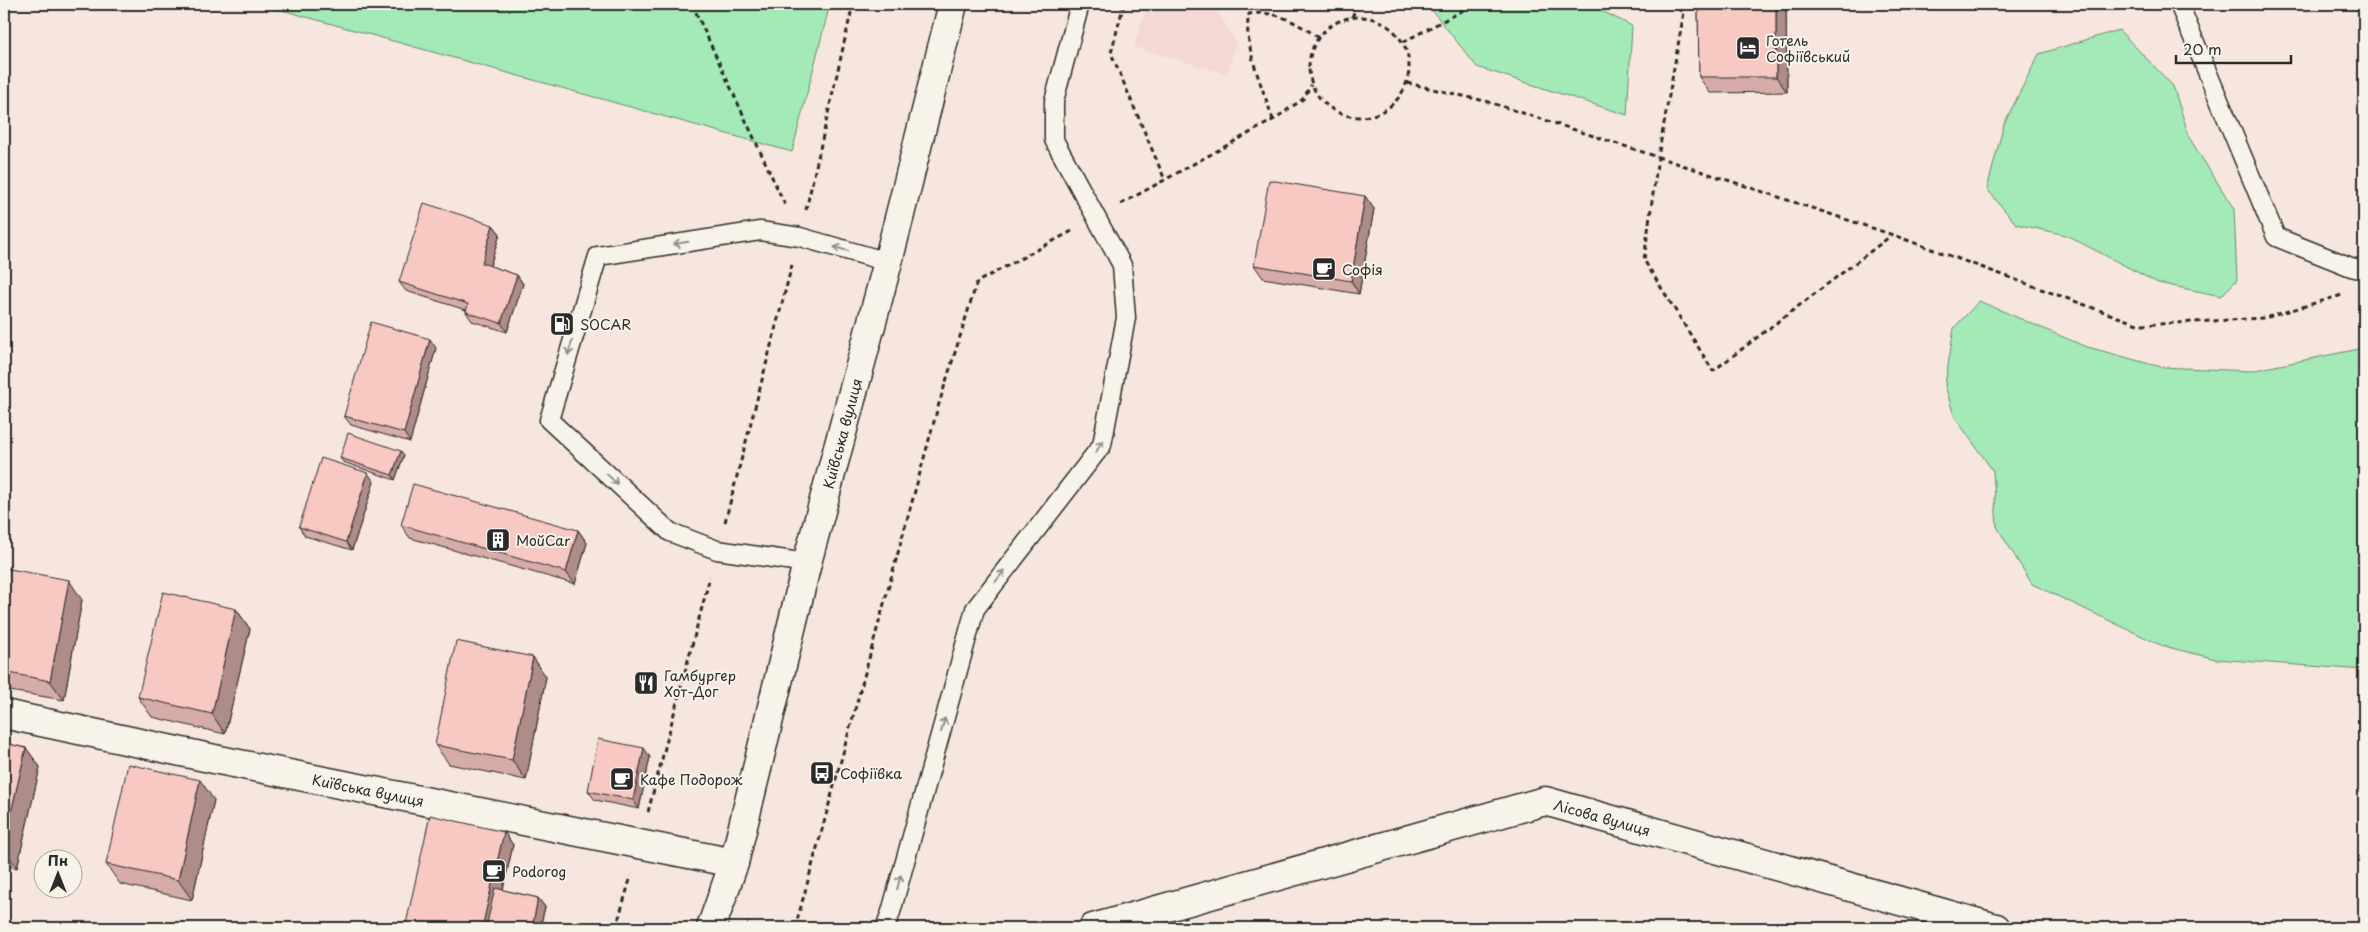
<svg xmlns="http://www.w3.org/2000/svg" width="2368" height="932" viewBox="0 0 2368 932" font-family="'Playpen Sans',sans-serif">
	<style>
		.built { fill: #f3d9d2 }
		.green { fill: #a3eab7; stroke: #678a71 }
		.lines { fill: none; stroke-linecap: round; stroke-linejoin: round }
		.lane-casing { stroke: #2b2b2b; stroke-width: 21 }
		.street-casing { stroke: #2b2b2b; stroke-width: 31 }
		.secondary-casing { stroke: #2b2b2b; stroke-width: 31 }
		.path { stroke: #2b2b2b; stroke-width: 3; stroke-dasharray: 5 4; stroke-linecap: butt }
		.lane { stroke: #f7f3e8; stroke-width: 18 }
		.street { stroke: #f7f3e8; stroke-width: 28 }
		.secondary { stroke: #f7f3e8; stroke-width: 28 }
		.wall { fill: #d5aca8; stroke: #2b2b2b }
		.shaded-wall { fill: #ae8c88; stroke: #2b2b2b }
		.building { fill: #f8c8c3; stroke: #2b2b2b }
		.oneway { stroke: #918f8a }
		.labels { text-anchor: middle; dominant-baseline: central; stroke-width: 4; stroke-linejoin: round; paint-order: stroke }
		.poi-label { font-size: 14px; fill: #2b2b2b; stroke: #f7f3e8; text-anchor: start }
		.street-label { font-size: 14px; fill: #2b2b2b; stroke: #f7f3e8 }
	</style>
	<rect width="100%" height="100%" fill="#f7e6dd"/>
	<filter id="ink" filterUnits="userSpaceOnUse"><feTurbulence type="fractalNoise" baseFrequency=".02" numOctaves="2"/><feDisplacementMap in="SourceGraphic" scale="10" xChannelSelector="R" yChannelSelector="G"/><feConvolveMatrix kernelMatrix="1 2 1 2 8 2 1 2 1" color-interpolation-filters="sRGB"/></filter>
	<g filter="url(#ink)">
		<path class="built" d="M1147,4H1214L1236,43L1227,74L1134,47Z"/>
		<path class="green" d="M260,4H830L792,152Z
			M1427,4H1588L1632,26L1627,115L1477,67Z
			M2119,30L2173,86L2190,139L2234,209L2237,280L2221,296L2158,283L2066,235L2016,224L1987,189L2004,124L2039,54Z
			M1979,301L2084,346L2161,367L2250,371L2364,348V670L2216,659L2163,646L2032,584L1997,527L1993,471L1954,416L1945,385L1954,328Z"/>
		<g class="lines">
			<defs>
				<path id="lane" d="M2179,4L2276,237L2351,267L2364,270
					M807,563L717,550L670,532L549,420L598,256L760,231L800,237L888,262
					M885,928L891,912L975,609L1102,445L1126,318L1122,265L1054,140V101L1080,4"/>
				<g id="street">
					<path id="s1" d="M4,714L219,760L734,863"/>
					<path id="s2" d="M1093,928L1545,801L1996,928"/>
				</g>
				<g id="secondary">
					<path id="s3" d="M711,928L734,863L807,563L888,262L953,4"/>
				</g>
			</defs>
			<use href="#lane" class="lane-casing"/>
			<use href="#street" class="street-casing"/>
			<use href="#secondary" class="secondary-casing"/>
			<path class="path" d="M692,4L785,205
				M1124,4L1111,53L1165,180
				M1670,4L1684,12L1658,157L1644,260L1713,371L1892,235
				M1309 67a50 50 0 1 1 100 0a50 50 0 1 1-100 0Z
				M1352,17L1358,4
				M1403,42L1475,4
				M1407,83L1489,102L1658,157L1893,235L2140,325L2265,318L2342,295
				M1273,120C1264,90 1242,44 1249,14C1277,10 1295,22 1318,37
				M1121,204L1273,120L1303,99L1311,85
				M806,210L853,4
				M725,522L792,265
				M648,812L710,577
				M616,928L631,876
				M795,928L938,407L977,282L1072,231"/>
			<use href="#lane" class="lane"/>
			<use href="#street" class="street"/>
			<use href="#secondary" class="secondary"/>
		</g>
		<path class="wall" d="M1698,4H1786L1787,92L1710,93L1699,77Z
			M1365,196L1374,209L1359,294L1263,278L1254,265Z
			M493,225L500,234L490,266L517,275L523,284L507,332L472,321L466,312V310L406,291L399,282Z
			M436,348L410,442L351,425L344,416Z
			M404,455L395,480L343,462L340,458Z
			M374,482L352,550L305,536L299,527Z
			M401,525L578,530L587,543L575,584L410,538Z
			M4,568L82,600L64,700L4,690Z
			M236,609L250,629L225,734L152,717L138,697Z
			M533,657L546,677L526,780L449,764L435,745Z
			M4,743L26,748L40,767L17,868L4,865Z
			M650,757L639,809L595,800L588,791Z
			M214,800L192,900L120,884L106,864Z
			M504,832L513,845L503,890L538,898L545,907L540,928H409L406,924Z"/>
		<path class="shaded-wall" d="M1776,4H1786L1787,92L1776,77Z
			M1365,196L1374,209L1359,294L1351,281Z
			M493,225L500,234L488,272L482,263Z
			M517,275L523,284L507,332L501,323Z
			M430,339L436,348L410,442L404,433Z
			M401,451L404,455L395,480L392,475Z
			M368,473L374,482L352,550L346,542Z
			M578,530L587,543L575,584L566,572Z
			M69,580L82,600L64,700L50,681Z
			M236,609L250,629L225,734L212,714Z
			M533,657L546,677L526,780L512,760Z
			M26,748L40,767L17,868L4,849V843Z
			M644,748L650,757L639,809L633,800Z
			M200,780L214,800L192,900L178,880Z
			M504,832L513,845L494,928H482Z
			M538,898L545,907L540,928H532Z"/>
		<path class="building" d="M1698,4H1776V77H1699Z
			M1269,180L1365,196L1351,281L1254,265Z
			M424,203L493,225L482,263L517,275L501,323L466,312L468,304L399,282Z
			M371,322L430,339L404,433L344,416Z
			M348,433L401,451L392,475L340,458Z
			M321,458L368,473L346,542L299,527Z
			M413,484L578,530L566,572L401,525Z
			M4,568L69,580L50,681L4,672Z
			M163,592L236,609L212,714L138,697Z
			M456,641L533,657L512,760L435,745Z
			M598,739L644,748L633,800L588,791Z
			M4,743L26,748L4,843Z
			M128,764L200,780L178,880L106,864Z
			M430,815L504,832L482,928H425L406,924Z
			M495,888L538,898L532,928H486Z
			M172,926L185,928H172Z"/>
		<defs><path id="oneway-shaft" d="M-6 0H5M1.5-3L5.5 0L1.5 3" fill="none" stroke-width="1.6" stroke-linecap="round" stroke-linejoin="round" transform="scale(1.25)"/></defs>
		<g class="oneway">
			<use href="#oneway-shaft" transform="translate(681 243) rotate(171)"/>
			<use href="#oneway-shaft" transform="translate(841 249) rotate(-164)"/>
			<use href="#oneway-shaft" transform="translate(570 348) rotate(107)"/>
			<use href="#oneway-shaft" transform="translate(1099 447) rotate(-61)"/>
			<use href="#oneway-shaft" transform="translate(612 479) rotate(43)"/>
			<use href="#oneway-shaft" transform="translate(1000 576) rotate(-52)"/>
			<use href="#oneway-shaft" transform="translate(943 725) rotate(-75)"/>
			<use href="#oneway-shaft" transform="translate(899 882) rotate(-75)"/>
		</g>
	</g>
	<defs>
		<symbol id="hotel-square" viewBox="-11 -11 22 22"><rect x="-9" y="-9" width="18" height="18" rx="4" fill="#2b2b2b" stroke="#f7f3e8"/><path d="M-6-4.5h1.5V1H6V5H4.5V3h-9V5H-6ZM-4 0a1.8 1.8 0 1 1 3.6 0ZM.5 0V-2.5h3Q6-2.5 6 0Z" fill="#fff"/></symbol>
		<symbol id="cafe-square" viewBox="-11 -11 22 22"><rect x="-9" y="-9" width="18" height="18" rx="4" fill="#2b2b2b" stroke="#f7f3e8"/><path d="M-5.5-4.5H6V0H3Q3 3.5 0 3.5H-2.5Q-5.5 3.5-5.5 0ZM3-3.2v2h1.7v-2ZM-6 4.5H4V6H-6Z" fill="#fff"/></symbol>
		<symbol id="fuel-square" viewBox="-11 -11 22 22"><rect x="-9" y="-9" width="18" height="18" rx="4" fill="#2b2b2b" stroke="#f7f3e8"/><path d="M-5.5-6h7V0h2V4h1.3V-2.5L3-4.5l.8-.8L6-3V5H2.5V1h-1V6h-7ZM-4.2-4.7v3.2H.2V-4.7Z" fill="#fff"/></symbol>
		<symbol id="building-square" viewBox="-11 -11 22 22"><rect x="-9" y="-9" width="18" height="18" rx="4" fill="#2b2b2b" stroke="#f7f3e8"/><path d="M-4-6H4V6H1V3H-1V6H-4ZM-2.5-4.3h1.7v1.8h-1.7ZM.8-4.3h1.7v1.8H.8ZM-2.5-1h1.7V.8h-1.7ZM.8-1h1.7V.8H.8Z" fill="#fff"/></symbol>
		<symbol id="restaurant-square" viewBox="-11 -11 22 22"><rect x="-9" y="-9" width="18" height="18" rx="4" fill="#2b2b2b" stroke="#f7f3e8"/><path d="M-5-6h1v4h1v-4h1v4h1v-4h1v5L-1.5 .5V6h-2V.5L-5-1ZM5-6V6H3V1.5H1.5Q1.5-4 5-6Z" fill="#fff"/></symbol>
		<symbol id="bus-square" viewBox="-11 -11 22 22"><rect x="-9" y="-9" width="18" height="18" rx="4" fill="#2b2b2b" stroke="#f7f3e8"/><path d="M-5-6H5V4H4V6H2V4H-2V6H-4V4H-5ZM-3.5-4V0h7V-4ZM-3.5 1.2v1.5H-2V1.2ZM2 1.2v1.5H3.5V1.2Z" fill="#fff"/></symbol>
	</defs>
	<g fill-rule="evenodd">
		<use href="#hotel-square" x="1734" y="34" width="28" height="28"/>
		<use href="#cafe-square" x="1310" y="255" width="28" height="28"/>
		<use href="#fuel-square" x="548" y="310" width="28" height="28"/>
		<use href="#building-square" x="484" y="526" width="28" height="28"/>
		<use href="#restaurant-square" x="632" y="669" width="28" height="28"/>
		<use href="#bus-square" x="808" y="759" width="28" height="28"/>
		<use href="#cafe-square" x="608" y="765" width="28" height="28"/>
		<use href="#cafe-square" x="480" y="857" width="28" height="28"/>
	</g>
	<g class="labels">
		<g class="poi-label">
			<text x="1766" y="40">Готель<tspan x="1766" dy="16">Софіївський</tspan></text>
			<text x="1342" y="269">Софія</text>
			<text x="580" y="324">SOCAR</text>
			<text x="516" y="540">МойCar</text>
			<text x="664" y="675">Гамбургер<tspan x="664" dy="16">Хот-Дог</tspan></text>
			<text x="840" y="773">Софіївка</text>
			<text x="640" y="779">Кафе Подорож</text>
			<text x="512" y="871">Podorog</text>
		</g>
		<g class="street-label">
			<text stroke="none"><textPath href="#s3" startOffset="512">Київська вулиця</textPath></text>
			<text stroke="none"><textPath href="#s1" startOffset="372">Київська вулиця</textPath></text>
			<text stroke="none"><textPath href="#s2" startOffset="529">Лісова вулиця</textPath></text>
		</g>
	</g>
	<rect width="2368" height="932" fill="none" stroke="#f7f3e8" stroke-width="20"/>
	<rect x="10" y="10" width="2348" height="912" fill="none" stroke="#2b2b2b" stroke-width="2" filter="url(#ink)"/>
	<g transform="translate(58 874)"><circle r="24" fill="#f7f3e8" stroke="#a5a39c"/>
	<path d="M0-4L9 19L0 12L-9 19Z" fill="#2b2b2b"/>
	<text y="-8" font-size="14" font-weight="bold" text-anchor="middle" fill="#2b2b2b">Пн</text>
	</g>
	<path d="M2176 55v8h115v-8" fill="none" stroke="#2b2b2b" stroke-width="2.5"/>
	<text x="2183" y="55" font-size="15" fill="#2b2b2b" stroke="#f7f3e8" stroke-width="4" paint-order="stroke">20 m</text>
</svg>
